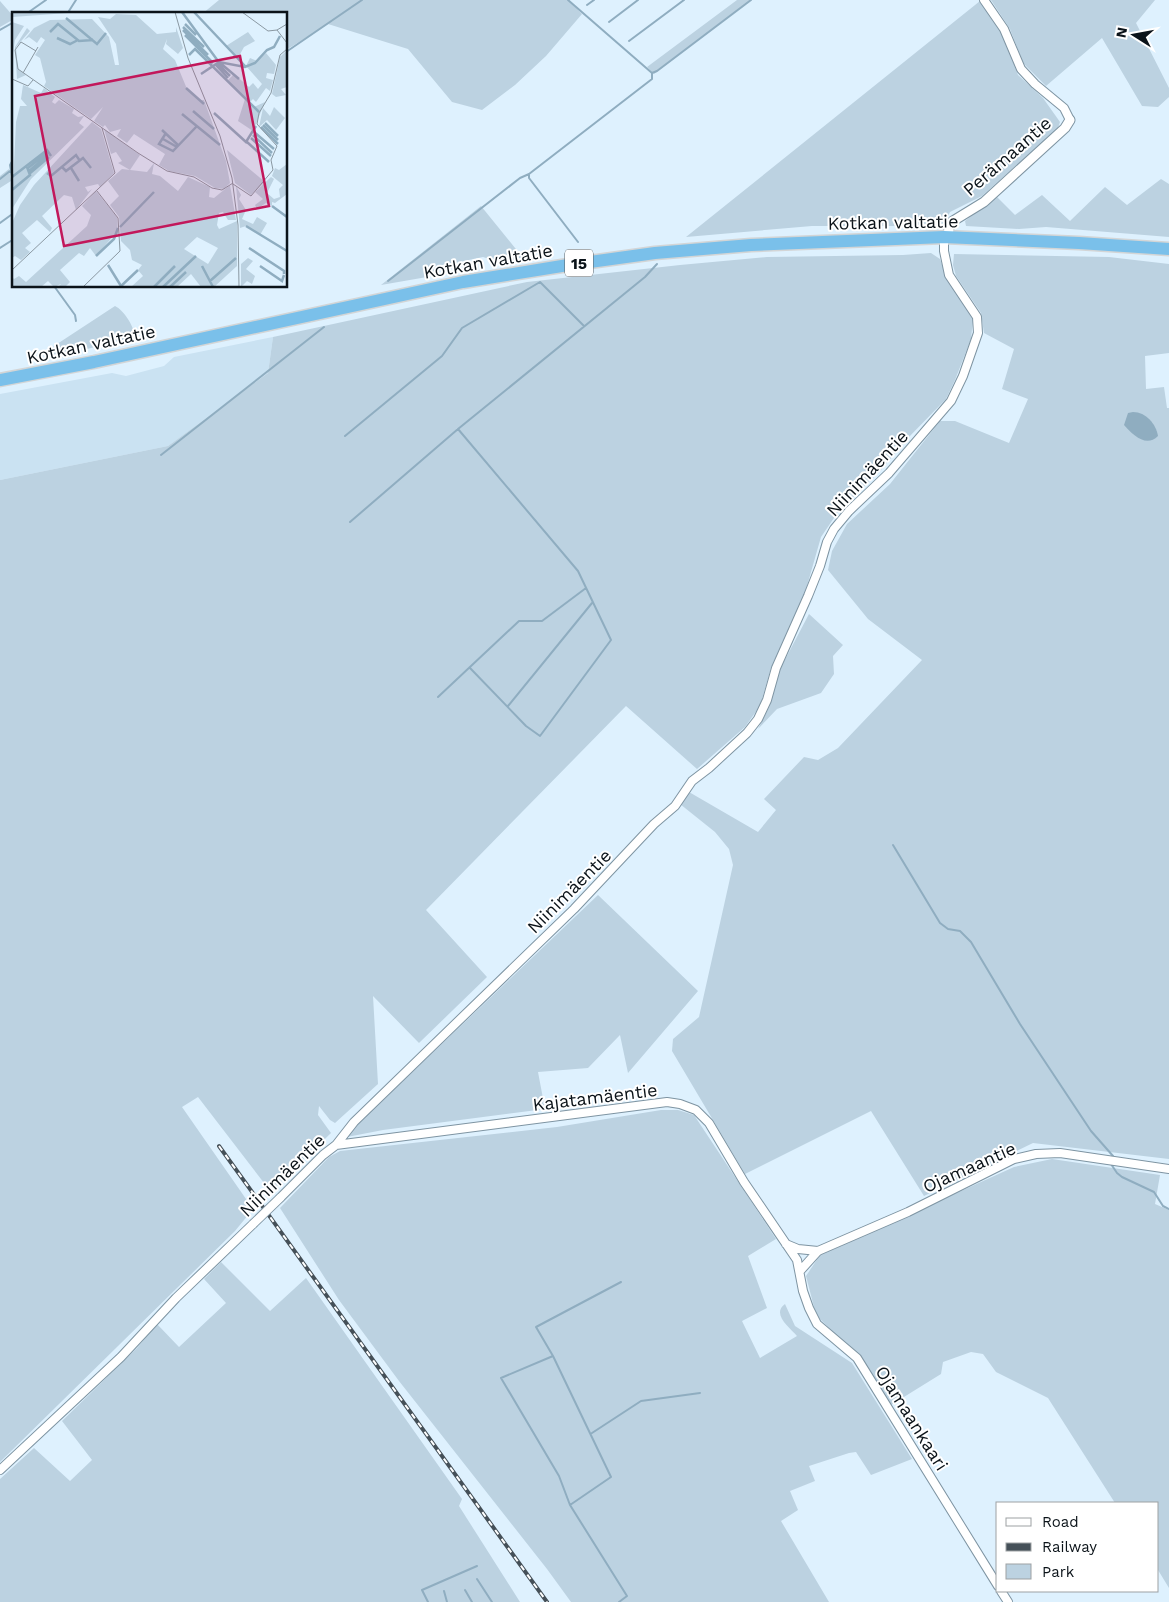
<svg xmlns="http://www.w3.org/2000/svg" width="1169" height="1602" viewBox="0 0 1169 1602" font-family="'Work Sans',sans-serif">
	<style>
		.built { fill: #cae2f2 }
		.green { fill: #bcd2e1 }
		.water { fill: #8fadc0 }
		.lines { fill: none; stroke-linecap: round; stroke-linejoin: round }
		.stream { stroke: #8fadc0; stroke-width: 2 }
		.minor-casing { stroke: #7e94a2; stroke-width: 10 }
		.tertiary-casing { stroke: #7e94a2; stroke-width: 11 }
		.trunk-casing { stroke: #d3d5d6; stroke-width: 15 }
		.minor { stroke: #fff; stroke-width: 8 }
		.tertiary { stroke: #fff; stroke-width: 9 }
		.trunk { stroke: #7ac0ea; stroke-width: 12 }
		.rail-casing { stroke: #455058; stroke-width: 4 }
		.rail { stroke: #fff; stroke-width: 2; stroke-dasharray: 5.5; stroke-linecap: butt }
		.minor-bridge-casing { stroke: #7e94a2; stroke-width: 10; stroke-linecap: butt }
		.minor-bridge { stroke: #fff; stroke-width: 8 }
		.labels { text-anchor: middle; dominant-baseline: central; stroke-width: 4; stroke-linejoin: round; paint-order: stroke }
		.shield { fill: #fff; stroke: #545a5e; stroke-width: 1 }
		.shield-label { font-size: 16px; font-weight: bold; fill: #0b1319 }
		.street-label { font-size: 18px; fill: #0b1319; stroke: #fff }
		.inset-river { fill: none; stroke: #8fadc0; stroke-width: 2.5 }
		.inset-road { fill: none; stroke: #8a98a2; stroke-width: 1 }
		.view { fill: #c2185b; fill-opacity: 0.15; stroke: #c2185b; stroke-width: 2.5 }
		.inset-edge { fill: none; stroke: #0b1319; stroke-width: 2.5 }
	</style>
	<rect width="100%" height="100%" fill="#def1fe"/>
	<path class="built" d="M273,337L268,373L168,446L0,480V394L112,373L126,376L164,366L174,357Z"/>
	<path class="green" d="M219,0H568L582,14L546,56L515,85L482,110L452,102L408,49L328,24L286,50V14H202Z
		M737,0H751L654,74L647,67Z
		M991,0H1155L1136,23L1169,88V97L1158,107L1142,106L1102,38L1046,86L1023,63L1010,29Z
		M0,1L14,17V19L0,27Z
		M980,1L1003,34L1018,75L1043,98L1060,122L1058,128L982,196L950,212L945,223L939,226H812L686,237Z
		M9,169L11,181L0,188V176Z
		M1161,179L1169,184V237L1046,227L1019,229L966,226L965,221L996,196L1015,215L1042,195L1070,221L1105,187L1127,205Z
		M481,206L524,259L501,263L483,257L440,266L427,277L381,285Z
		M931,253L940,259L947,278L973,319L971,339L955,380L946,399L908,438L881,470L838,512L821,537L805,593L771,668L760,706L745,727L697,769L626,706L426,910L487,977L419,1043L373,996L378,1084L335,1123L330,1120L319,1106L318,1115L331,1133L271,1192L198,1097L182,1107L253,1209L235,1231L0,1462V480L168,446L268,373L273,337L527,282L680,265L767,257L903,255Z
		M954,254L1109,257L1169,264V353L1145,356L1146,389L1164,387L1167,408H1169V1159L1033,1143L924,1196L871,1111L745,1174L672,1051L673,1039L699,1017L733,865L729,849L715,832L680,804L689,792L758,832L776,810L764,799L804,757L818,760L838,748L922,660L868,619L828,570L832,551L847,524L890,484L940,421H955L1009,443L1028,399L1002,389L1014,349L984,333L981,313L956,276L953,265Z
		M115,306C124,310 136,329 135,339L119,342L104,338L99,346L87,349L78,343L73,351L53,357L49,353L54,346Z
		M809,614L843,645L833,656L834,674L821,693L777,709L758,729L770,705L779,671Z
		M598,895L698,991L628,1073L620,1035L588,1068L538,1072L545,1109L383,1130L347,1137L348,1131L381,1102Z
		M661,1110H678L694,1115L776,1239L748,1256L767,1308L742,1321L760,1358L797,1336C790,1328 771,1314 785,1304L795,1326L852,1363L912,1459L871,1475L856,1452L849,1453L809,1466L815,1481L790,1491L798,1510L781,1521L829,1602H571L547,1569L399,1381L339,1300L280,1208L329,1157L340,1151L557,1127Z
		M1052,1159L1160,1175L1155,1204L1169,1210V1588L1158,1570V1503H1115L1048,1398L996,1372L983,1354L971,1352L943,1362L941,1374L891,1405L860,1355L848,1347L820,1319L814,1307L806,1276L820,1255L1014,1167Z
		M221,1262L270,1311L306,1278L462,1499L459,1506L520,1602H0V1479L34,1448L70,1481L92,1460L62,1421L137,1348L157,1324L179,1347L226,1303L204,1279Z"/>
	<path class="water" d="M1133,412C1146,412 1156,424 1158,436C1146,448 1133,435 1124,425L1128,413Z"/>
	<g class="lines">
		<path class="stream" d="M587,5L594,0
			M26,14L46,0
			M67,14L76,0
			M609,22L638,0
			M0,30L14,22
			M629,41L684,0
			M286,52L362,0
			M652,73L657,71L751,0
			M14,158L10,165L14,188
			M529,174V178L578,242
			M0,179L10,171
			M0,223L11,215
			M0,248L14,239
			M388,281L520,178L529,174L652,79V73L568,0
			M54,286L75,315L76,321
			M458,429L578,571L611,640L540,736L526,726L470,668
			M345,436L442,356L462,328L540,282L584,326
			M161,455L324,327
			M350,522L458,429L645,277L657,264
			M438,697L519,621H542L586,588
			M508,706L592,603
			M893,845L940,923L948,929L960,931L971,942L1020,1024L1091,1131L1113,1156
			M1111,1164L1117,1173L1122,1177L1154,1192L1163,1206L1169,1209
			M553,1356L501,1378L559,1476L570,1505L627,1596L619,1602
			M592,1433L641,1401L700,1393
			M570,1505L611,1477L553,1356L536,1327L621,1282
			M477,1579L492,1602
			M465,1590L472,1602
			M444,1591L447,1602
			M428,1602L422,1590L477,1566"/>
		<defs>
			<path id="minor" d="M984,0L1004,29L1021,69L1035,84L1064,108L1070,120
				M336,1145L667,1102L680,1104L696,1110L709,1123L744,1182L797,1260L803,1291L809,1308L817,1324L857,1358L998,1586
				M280,1198L323,1155L336,1145L354,1122L574,909L654,824L675,806L692,781L709,768L747,733L758,719L767,700L776,668L808,596L820,566L827,542L834,529L849,511L889,473L951,401L963,376L978,333L977,317L949,275L944,251V237
				M786,1244L798,1249L818,1251
				M800,1271L818,1251L908,1212L1014,1159L1036,1154L1060,1153L1169,1169
				M0,1470L121,1357L176,1298L253,1224
				M1001,1591L1008,1602"/>
			<path id="tertiary" d="M948,237L949,228L953,221L984,202L1065,128L1070,120"/>
			<path id="trunk" d="M0,380L94,362L463,282L568,265L655,253L751,245L944,237L1079,243L1169,249"/>
		</defs>
		<use href="#minor" class="minor-casing"/>
		<use href="#tertiary" class="tertiary-casing"/>
		<use href="#trunk" class="trunk-casing"/>
		<use href="#minor" class="minor"/>
		<use href="#tertiary" class="tertiary"/>
		<use href="#trunk" class="trunk"/>
		<defs>
			<path id="rail" d="M219,1146L547,1602"/>
		</defs>
		<use href="#rail" class="rail-casing"/>
		<use href="#rail" class="rail"/>
		<defs>
			<path id="minor-bridge" d="M253,1224L280,1198"/>
		</defs>
		<use href="#minor-bridge" class="minor-bridge-casing"/>
		<use href="#minor-bridge" class="minor-bridge"/>
	</g>
	<g class="labels">
		<rect class="shield" x="565" y="249.5" width="28" height="27" rx="4"/>
		<g class="shield-label">
			<text x="579" y="263">15</text>
		</g>
		<g class="street-label">
			<text transform="translate(1007 156) rotate(-41)">Perämaantie</text>
			<text transform="translate(893 222) rotate(-1)">Kotkan valtatie</text>
			<text transform="translate(488 261) rotate(-10)">Kotkan valtatie</text>
			<text transform="translate(91 344) rotate(-12)">Kotkan valtatie</text>
			<text transform="translate(867 473) rotate(-47)">Niinimäentie</text>
			<text transform="translate(569 891) rotate(-45)">Niinimäentie</text>
			<text transform="translate(595 1097) rotate(-7)">Kajatamäentie</text>
			<text transform="translate(969 1167) rotate(-24)">Ojamaantie</text>
			<text transform="translate(282 1175) rotate(-44)">Niinimäentie</text>
			<text transform="translate(912 1418) rotate(58)">Ojamaankaari</text>
		</g>
	</g>
	<g transform="translate(12 12)">
		<rect width="275" height="275" fill="#def1fe"/>
		<path d="M0,0H70L0,5ZM104,2L124,3L145,22L164,20V15L171,36L166,42L154,32L155,27L151,37L163,48L175,77L187,88H192L214,149L218,171L212,177L203,176L183,164L157,159L147,153L153,142L122,122L115,131L105,124L109,117L98,120L93,113L91,115L82,109L91,95L79,107L32,74L34,70L28,46L23,43L33,28L29,25L25,31L17,25L12,28L22,16L38,8L80,7L97,25L103,53H107L104,32L86,5L98,7ZM0,10L12,14L3,28L0,47ZM15,16L18,19L4,35L6,57L14,63L5,67L3,35ZM236,20L243,29L232,35L226,46L214,34ZM275,38V75L269,77L274,83L264,85L260,82L268,45ZM254,41L264,53L262,62L255,61L254,66L261,68L258,79L254,76L244,90L241,87L237,91L242,95L253,90L241,119L226,109L233,87L216,68L222,62L237,75L241,71L246,77L250,72L234,54L238,46L245,49ZM11,73L29,81L32,76L43,85L40,90L43,92L47,88L62,97L60,101L66,105L72,104L67,111L72,115L19,167L0,197L4,110L8,94H15L9,87ZM262,95L273,106L264,118L255,108L247,115L251,96L258,104ZM80,110L89,117L102,161L88,175L86,172L73,175L76,180L80,177L64,198L60,185L52,183L30,204L40,216L38,220L25,208L10,221L19,231L13,236L18,240L9,248L3,244L0,246V211L8,193L22,173ZM92,117L128,143L118,158L106,151L110,149L104,140L99,142ZM215,138L253,170L239,183L223,171ZM142,151L140,162L148,164L166,179L176,165L198,175L197,185L202,186L218,173L224,208H216L211,200L207,201L205,213L207,217L225,209V254L202,275H189L179,262L165,275H119L131,264L126,258L130,253L120,248L118,238L109,229L107,205L98,193L107,184L96,169L110,157L135,160ZM185,225L206,236L196,252L172,237ZM275,152V182L263,191L260,190V194L254,191L245,197L243,193L251,187L243,180L259,165L262,167L255,181L262,187L268,185L267,177L271,173L260,164L263,156L267,158ZM224,174L229,183L227,187L234,198L230,207L241,212L245,205L255,211L248,223L234,214L228,216ZM84,179L105,205L106,222H103L84,244L78,236L72,244L67,241L48,258L58,270L53,275H46L49,272L42,275L36,269L29,275H0V265L2,267L7,264L14,270L75,214L79,203L70,194ZM236,246L241,249L234,257L243,264L240,272L235,269L229,275V252Z" fill="#bcd2e1" fill-rule="evenodd"/>
		<path class="inset-river" d="M170,0L206,49M182,0L233,54M54,6L85,32L94,21M173,12L184,23M171,15L192,35M171,18L196,43M38,20L46,12L67,29L81,28M173,23L201,51M45,26L58,32L66,28M177,43L183,37L247,100M207,50L227,67M205,51L218,64M203,52L216,66M189,62L207,50L233,55L243,51L255,38L262,35L268,24M174,76L192,92M181,99L202,117M202,101L234,130L244,114M170,102L208,133M253,111L266,124M251,113L266,128M249,115L266,132M150,118L167,134M242,120L262,137M154,121L147,132L161,139L185,114M241,123L260,141M239,126L259,144M151,127L165,135M235,130L257,150M50,155L54,159L71,146L79,156M16,156L35,141M59,156L67,169M17,159L36,143M35,161L39,164L64,143L68,149M17,162L37,145M0,165L35,138L39,144M0,178L18,163L15,155M260,194L275,205M234,214L275,239M108,215L142,180M237,236L272,259V262M84,244L102,227L106,216M96,253L109,274M190,254L201,275M248,254L270,269L272,263M198,269L224,246M108,275L126,258M142,275L163,254M151,275L184,244M158,275L174,260"/>
		<path class="inset-road" d="M163,0L176,46L208,124L220,166L226,213L227,275M230,0L256,19L265,18L275,12M265,18L275,31M24,39L9,30L3,38L6,57L126,141L155,159L182,165L200,176L210,178L221,171M11,61L26,35M0,67L16,74L21,68M221,172L239,184L261,158L259,148L265,134L245,112L247,101L259,81L268,43L275,37M0,258L103,161L90,116M71,275L108,239L106,206L85,179"/>
		<path class="view" d="M228,44L257,194L52,234L23,84Z"/>
		<rect width="275" height="275" class="inset-edge"/>
	</g>
	<rect x="996" y="1502" width="162" height="90" fill="#ffffff" stroke="#9da1a3"/>
	<rect x="1006" y="1518" width="25" height="8" fill="#ffffff" stroke="#9da1a3"/>
	<text x="1042" y="1527" font-size="15" fill="#0b1319">Road</text>
	<rect x="1006" y="1543" width="25" height="8" fill="#455058" stroke="#9da1a3"/>
	<text x="1042" y="1552" font-size="15" fill="#0b1319">Railway</text>
	<rect x="1006" y="1564" width="25" height="15" fill="#bcd2e1" stroke="#9da1a3"/>
	<text x="1042" y="1577" font-size="15" fill="#0b1319">Park</text>
	<g transform="translate(1134 35) rotate(281)" stroke="#ffffff" stroke-width="4" paint-order="stroke">
	<path d="M0-4L9 19L0 12L-9 19Z" fill="#0b1319"/>
	<text y="-8" font-size="14" font-weight="bold" text-anchor="middle" fill="#0b1319">N</text>
	</g>
</svg>
